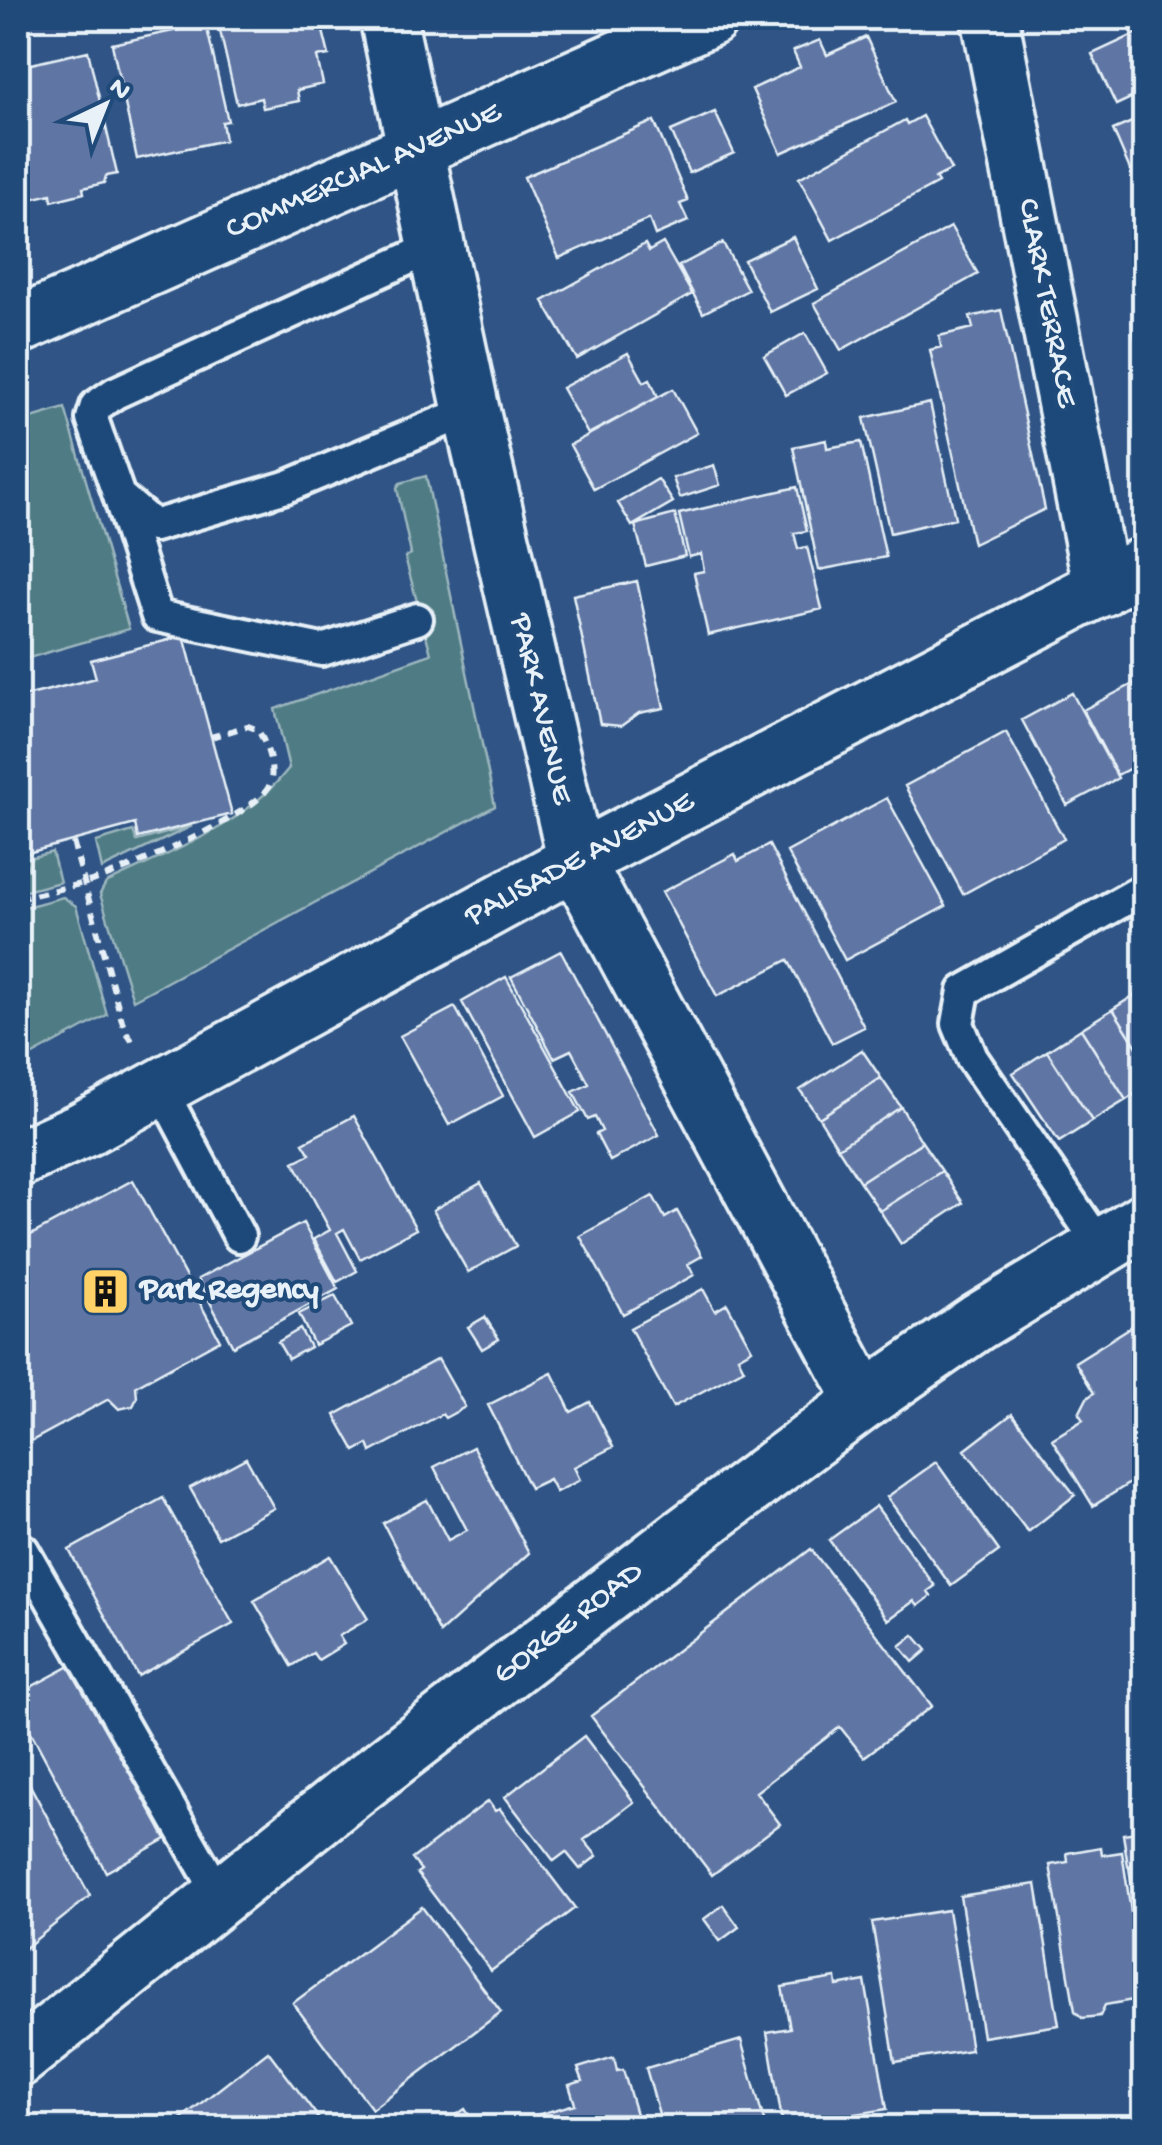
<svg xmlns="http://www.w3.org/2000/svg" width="1162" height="2145" viewBox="0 0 1162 2145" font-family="'Gochi Hand',sans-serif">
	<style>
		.grass { fill: #507c84; stroke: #9cb6be; stroke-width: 2.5 }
		.building { fill: #5e75a3; stroke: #e8f1f8; stroke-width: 2.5 }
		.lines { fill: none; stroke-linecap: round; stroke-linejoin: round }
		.service-casing { stroke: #e8f1f8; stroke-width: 38 }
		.minor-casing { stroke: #e8f1f8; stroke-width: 62 }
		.secondary-casing { stroke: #e8f1f8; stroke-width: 62 }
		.path { stroke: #e8f1f8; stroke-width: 6; stroke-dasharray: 10 8; stroke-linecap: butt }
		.service { stroke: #1f4a7a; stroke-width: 30 }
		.minor { stroke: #1f4a7a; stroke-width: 55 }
		.secondary { stroke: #1f4a7a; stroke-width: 55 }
		.labels { text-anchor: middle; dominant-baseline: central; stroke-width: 8; stroke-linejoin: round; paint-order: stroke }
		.street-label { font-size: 32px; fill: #e8f1f8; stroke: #1f4a7a }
		.poi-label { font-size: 32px; font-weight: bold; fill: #e8f1f8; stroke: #1f4a7a; text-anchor: start }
	</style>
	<rect width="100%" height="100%" fill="#2f5485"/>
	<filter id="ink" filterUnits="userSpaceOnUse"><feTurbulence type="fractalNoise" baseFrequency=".01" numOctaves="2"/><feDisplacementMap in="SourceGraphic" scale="20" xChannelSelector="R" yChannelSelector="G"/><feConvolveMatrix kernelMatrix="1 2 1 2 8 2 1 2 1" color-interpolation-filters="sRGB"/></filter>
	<g filter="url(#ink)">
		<path class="grass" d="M65,408L129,629L18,661V422Z
			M426,476L495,806L133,1000L100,894L106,883C172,851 243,827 289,768L275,709L431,654L405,557L411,554L397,488L400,483Z
			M192,826L102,869L96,842L133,831L137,841Z
			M52,852L60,882L18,893V871L28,868L25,859Z
			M63,897L76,906L107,1015L18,1063V909Z"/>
		<path class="building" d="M217,18H307L308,26L321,23L329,55L317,57L323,84L297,90L299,101L263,108L261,98L237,104Z
			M206,24L228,121L222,122L225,140L137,159L112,44Z
			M1144,30V92L1116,105L1092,54Z
			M866,37L896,102L781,153L752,89L800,67L793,51L820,40L827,55Z
			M88,51L117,174L106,176L104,183L83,188L84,193L52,201L51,194L31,199L25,194L18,196V67Z
			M715,112L734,153L689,173L671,131Z
			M922,116L951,170L935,178L938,183L832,240L799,178L905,120L907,124Z
			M1144,117V174L1134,179L1113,130Z
			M654,121L688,201L680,204L688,221L655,235L649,219L559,258L524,177Z
			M951,227L978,274L841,350L814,303Z
			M793,237L818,289L770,312L744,260Z
			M663,243L692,294L577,359L543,301L645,244L649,251Z
			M723,243L748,290L703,313L679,266Z
			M1001,310L1045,509L973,544L930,350L941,347L939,336L973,328L970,317Z
			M1144,321V378L1132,323Z
			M805,333L827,373L786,395L764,356Z
			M628,353L644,382L650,379L658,397L588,434L562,388Z
			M673,389L697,433L594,489L570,445Z
			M930,403L955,518L890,533L864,418Z
			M826,440L827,448L861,442L886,557L819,570L793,447Z
			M714,465L720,485L680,498L673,478Z
			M658,479L673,502L632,526L618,503Z
			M797,487L807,531L794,533L798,549L807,547L822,609L708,635L694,573L704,571L701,554L689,557L679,514Z
			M675,514L685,556L646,566L635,525Z
			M637,581L664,708L639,713L621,726L600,724L573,595Z
			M184,636L232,814L138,838L135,824L20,855L23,867L18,869V698L96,678L91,660Z
			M1139,681L1144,692V761L1117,775L1083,710Z
			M1072,693L1118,778L1067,805L1022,720Z
			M1006,732L1064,839L963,894L905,786Z
			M887,798L946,906L845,960L787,852Z
			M769,845L864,1027L832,1043L788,960L717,996L662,892L735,854L738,861Z
			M561,951L659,1135L610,1161L596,1134L602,1131L595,1117L588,1120L573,1092L589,1084L571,1050L554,1058L511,977Z
			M506,977L580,1112L535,1137L462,1002Z
			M1144,989V1058L1113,1009Z
			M455,1007L503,1096L449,1125L400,1036Z
			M1113,1009L1144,1058V1088L1126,1100L1081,1029Z
			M1081,1029L1126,1100L1092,1121L1047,1051Z
			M862,1050L881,1078L819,1118L800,1090Z
			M1047,1051L1092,1121L1059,1142L1013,1073Z
			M881,1078L901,1107L838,1148L819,1118Z
			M901,1107L922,1142L860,1182L838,1148Z
			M354,1116L416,1229L360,1259L344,1229L337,1233L357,1271L337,1282L314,1239L330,1230L294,1162L310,1154L303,1143Z
			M922,1142L942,1171L880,1211L860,1182Z
			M942,1171L963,1203L901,1244L880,1211Z
			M133,1180L220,1340L136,1386L137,1398L133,1406L119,1409L109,1399L24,1445L18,1433V1242Z
			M481,1183L516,1246L468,1272L433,1210Z
			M653,1196L665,1218L677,1211L702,1256L688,1264L694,1275L623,1314L580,1236Z
			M303,1223L338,1289L233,1346L198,1279Z
			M703,1289L715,1311L727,1304L752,1349L738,1357L744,1369L673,1407L630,1328Z
			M335,1296L351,1326L314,1345L299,1314Z
			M485,1317L499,1339L482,1349L468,1327Z
			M1142,1320L1144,1474L1093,1506L1052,1439L1083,1420L1079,1414L1087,1398L1094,1393L1075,1362Z
			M300,1329L310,1347L288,1359L278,1342Z
			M438,1359L465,1407L445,1418L442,1414L371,1452L368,1444L355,1451L335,1415Z
			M552,1373L571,1412L590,1402L613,1447L574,1467L580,1480L556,1492L549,1479L530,1488L488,1405Z
			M1012,1414L1075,1495L1028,1532L965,1450Z
			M473,1447L529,1553L440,1633L383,1523L427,1500L448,1540L467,1530L434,1467Z
			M246,1458L274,1508L218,1538L190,1488Z
			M936,1462L999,1551L951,1586L887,1497Z
			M163,1498L233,1624L138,1676L69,1550Z
			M876,1506L935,1586L928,1591L931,1596L918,1606L914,1601L888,1620L829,1540Z
			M811,1549L932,1706L864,1757L840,1727L756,1792L780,1824L712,1875L591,1716Z
			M330,1556L368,1619L339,1636L344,1644L318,1660L313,1653L292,1666L254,1601Z
			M914,1635L927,1650L913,1662L900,1646Z
			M72,1665L166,1839L106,1872L18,1708V1694Z
			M584,1736L634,1802L584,1840L597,1856L580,1869L566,1852L554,1861L505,1797Z
			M18,1763L90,1896L18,1954Z
			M488,1801L495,1811L500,1809L575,1908L491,1971L417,1873L421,1870L412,1859Z
			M1144,1831V1863L1128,1866L1123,1834Z
			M1101,1847L1102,1855L1122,1852L1144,1998L1105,2005L1100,2016L1082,2018L1075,2011L1050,1865L1068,1862L1067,1853Z
			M1144,1866V1915L1137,1917L1129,1868Z
			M1036,1884L1059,2025L983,2037L960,1896Z
			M723,1905L739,1927L720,1941L704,1919Z
			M422,1907L501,2012L372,2109L293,2003Z
			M948,1910L971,2050L895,2062L872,1922Z
			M836,1978L837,1986L865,1981L887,2109L783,2126L767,2032L790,2028L782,1987Z
			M741,2040L766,2128H663L646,2068Z
			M268,2051L318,2117L305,2128H169Z
			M614,2057L617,2071L623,2070L640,2128H521L519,2120L575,2104L569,2085L583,2081L578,2068Z
			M465,2109L477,2128H443L442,2125Z"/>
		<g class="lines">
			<defs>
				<path id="service" d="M436,246L115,393L96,406L92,419L119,496L154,526L286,487L471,410
					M119,496L157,616L322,650L417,619
					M160,1087L239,1236
					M1102,1248L972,1058L958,1024L964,991L1144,889
					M23,1550L220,1896"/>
				<path id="minor" d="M388,18L471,410L576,861L864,1401
					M990,18L1102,588
					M18,326L710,18"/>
				<path id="secondary" d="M18,1159L84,1129L576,861L1144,565
					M18,2059L352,1791L682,1537L864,1401L978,1322L1144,1221"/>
			</defs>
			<use href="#service" class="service-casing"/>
			<use href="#minor" class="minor-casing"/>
			<use href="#secondary" class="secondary-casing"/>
			<path class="path" d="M73,842L124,1028L132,1041
				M18,899C47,891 78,886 107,876C140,863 251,816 268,788C277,772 267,745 258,730L248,726L211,737"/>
			<use href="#service" class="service"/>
			<use href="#minor" class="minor"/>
			<use href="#secondary" class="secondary"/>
		</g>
	</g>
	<defs>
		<symbol id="building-square" viewBox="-11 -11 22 22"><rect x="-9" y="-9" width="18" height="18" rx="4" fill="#ffd166" stroke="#1f4a7a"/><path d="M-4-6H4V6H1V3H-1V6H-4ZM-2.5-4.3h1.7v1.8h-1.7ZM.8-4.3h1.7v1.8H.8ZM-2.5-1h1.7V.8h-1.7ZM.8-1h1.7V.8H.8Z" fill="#111"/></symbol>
	</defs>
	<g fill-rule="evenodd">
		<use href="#building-square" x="78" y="1264" width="55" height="55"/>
	</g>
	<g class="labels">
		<g class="street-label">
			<text transform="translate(364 172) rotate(-24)">COMMERCIAL AVENUE</text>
			<text transform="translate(1046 303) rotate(79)">CLARK TERRACE</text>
			<text transform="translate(540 709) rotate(77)">PARK AVENUE</text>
			<text transform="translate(580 860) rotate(-28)">PALISADE AVENUE</text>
			<text transform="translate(569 1624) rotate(-38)">GORGE ROAD</text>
		</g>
		<g class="poi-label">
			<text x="140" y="1291">Park Regency</text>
		</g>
	</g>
	<rect width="1162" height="2145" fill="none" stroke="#1f4a7a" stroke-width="60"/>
	<rect x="30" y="30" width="1102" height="2085" fill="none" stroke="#e8f1f8" stroke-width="4" filter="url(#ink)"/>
	<g transform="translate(105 105) rotate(43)" stroke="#1f4a7a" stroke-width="8" paint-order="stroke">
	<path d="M0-8L18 38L0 25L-18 38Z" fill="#e8f1f8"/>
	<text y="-15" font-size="28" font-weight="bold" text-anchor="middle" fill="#e8f1f8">N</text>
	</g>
</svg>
